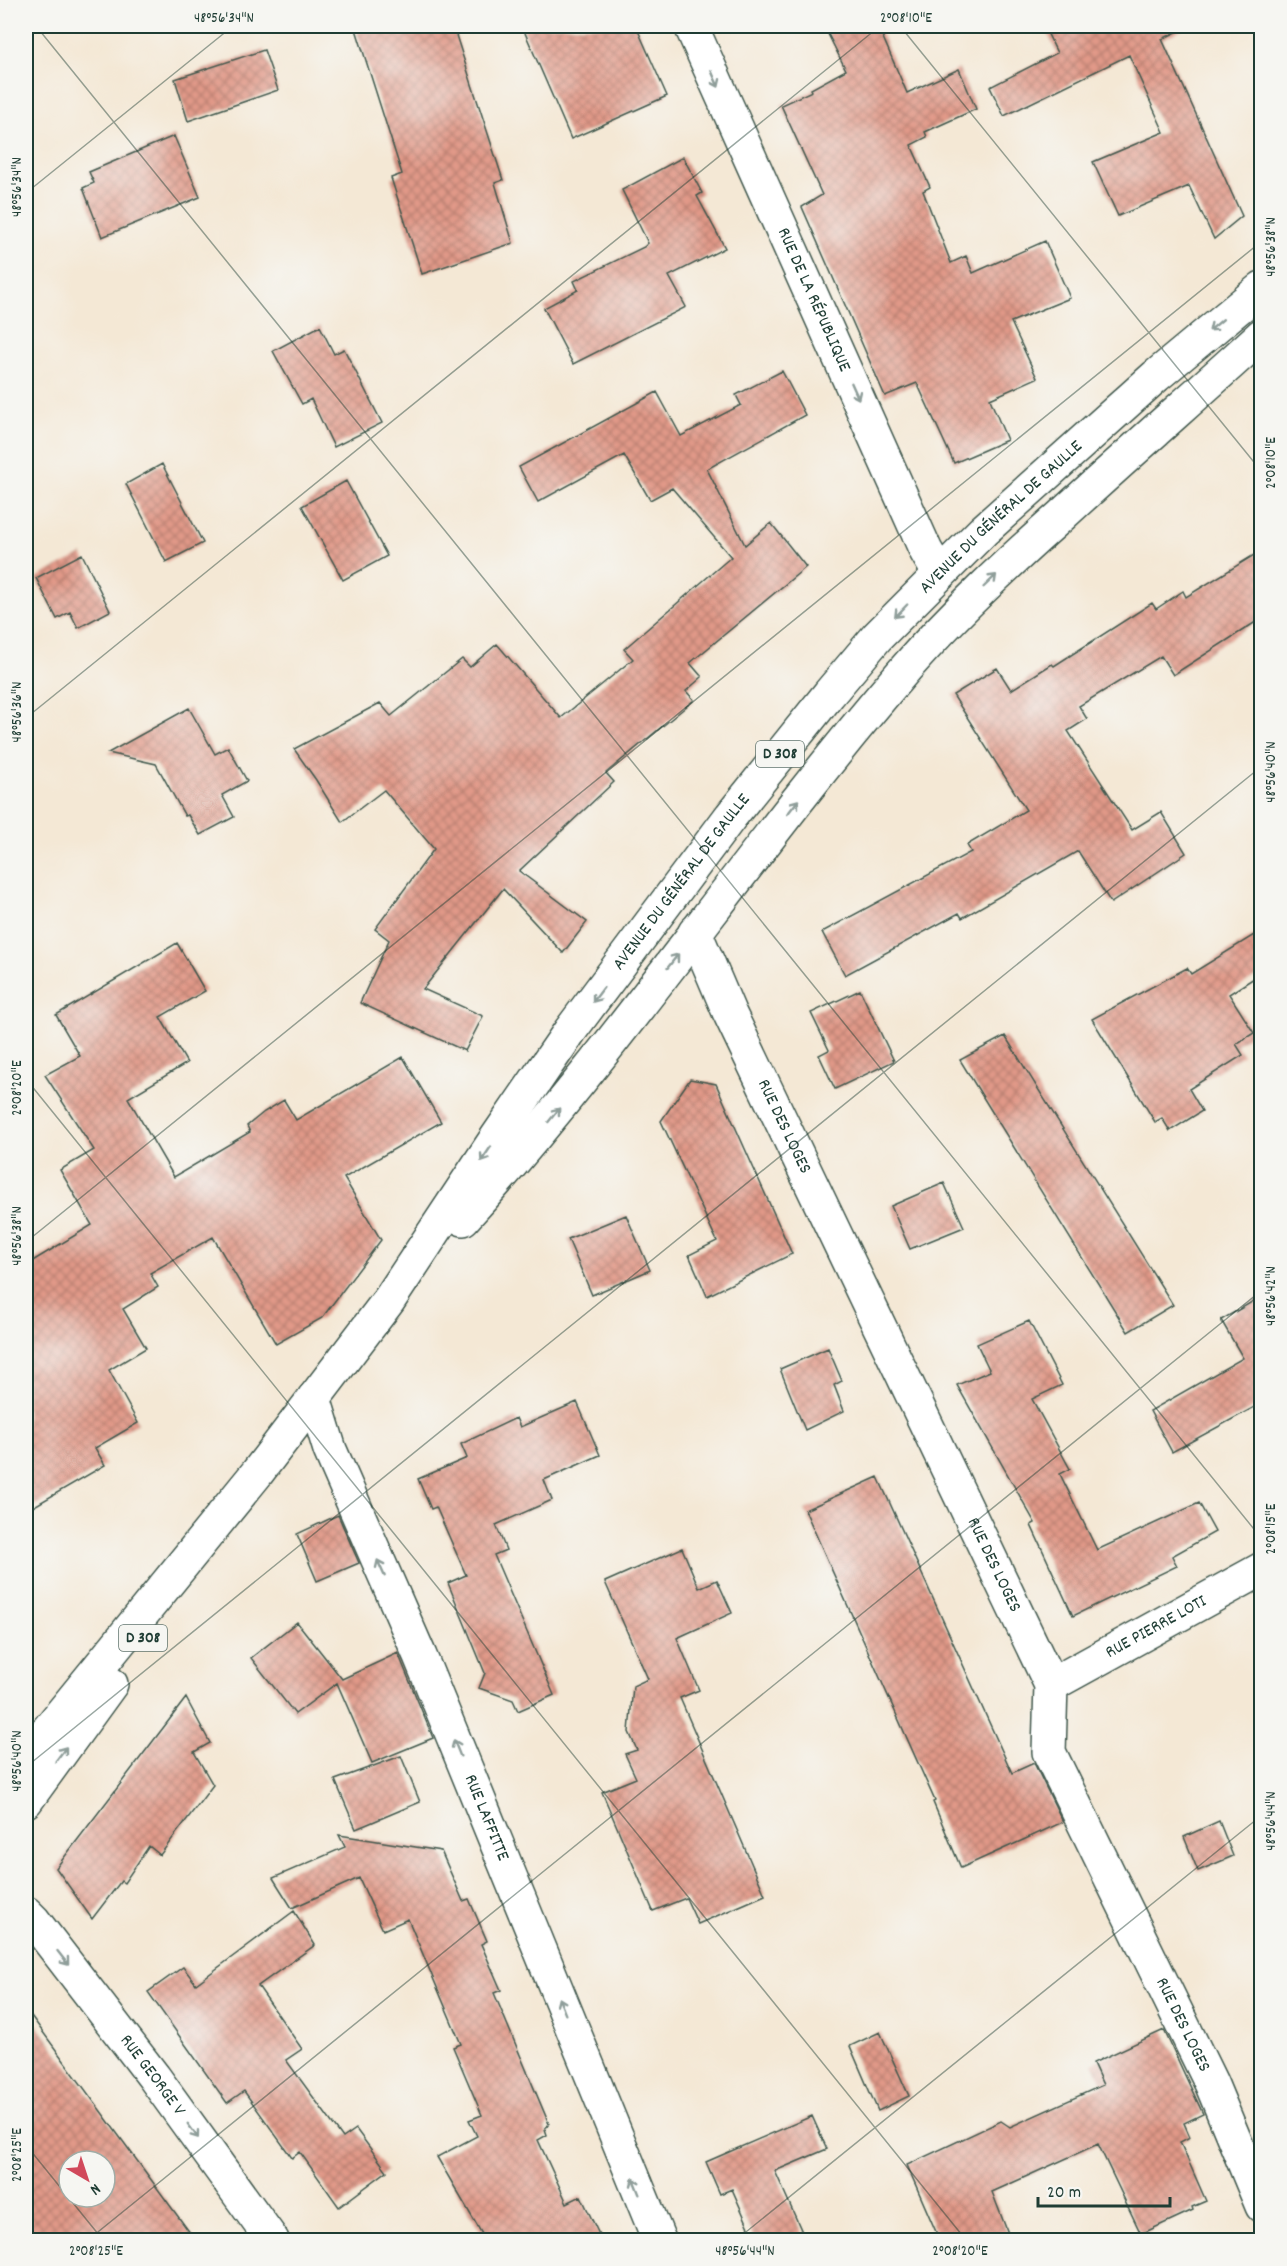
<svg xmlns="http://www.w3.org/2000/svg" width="1287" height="2266" viewBox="0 0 1287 2266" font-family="Dekko,sans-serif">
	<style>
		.building { fill: url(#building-cross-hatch); fill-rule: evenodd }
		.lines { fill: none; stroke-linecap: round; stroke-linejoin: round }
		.minor-casing { stroke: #3f574c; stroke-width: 36 }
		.primary-casing { stroke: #3f574c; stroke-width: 36 }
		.minor { stroke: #fff; stroke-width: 33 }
		.primary { stroke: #fff; stroke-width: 33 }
		.oneway { stroke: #8f9e9a }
		.ticks { fill: none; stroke: #1f3d34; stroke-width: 1.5; stroke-opacity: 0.45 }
		.labels { text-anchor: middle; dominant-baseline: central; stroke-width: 4.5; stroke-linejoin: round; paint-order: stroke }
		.shield { fill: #f6f6f2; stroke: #60746d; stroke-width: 1.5 }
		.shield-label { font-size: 16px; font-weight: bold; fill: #1f3d34 }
		.street-label { font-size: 18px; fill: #1f3d34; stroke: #f6f6f2 }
		.neatline { fill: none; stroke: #1f3d34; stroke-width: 2 }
		.ticks-label { font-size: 15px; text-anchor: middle; fill: #1f3d34 }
	</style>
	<defs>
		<pattern id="building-cross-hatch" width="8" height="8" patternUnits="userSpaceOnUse" patternTransform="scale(1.5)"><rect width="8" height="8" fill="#e19988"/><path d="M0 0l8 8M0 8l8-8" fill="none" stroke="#b67e70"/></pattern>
	</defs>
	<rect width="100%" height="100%" fill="#f6f6f2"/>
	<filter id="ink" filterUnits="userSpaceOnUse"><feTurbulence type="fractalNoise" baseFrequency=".0167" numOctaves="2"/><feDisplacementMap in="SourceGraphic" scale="12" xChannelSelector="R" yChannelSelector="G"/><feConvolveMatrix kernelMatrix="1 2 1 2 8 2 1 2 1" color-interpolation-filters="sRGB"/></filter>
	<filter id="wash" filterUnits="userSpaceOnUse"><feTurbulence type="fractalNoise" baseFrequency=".008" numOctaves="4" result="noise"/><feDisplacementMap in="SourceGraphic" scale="24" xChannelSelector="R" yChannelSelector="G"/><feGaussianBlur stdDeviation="1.35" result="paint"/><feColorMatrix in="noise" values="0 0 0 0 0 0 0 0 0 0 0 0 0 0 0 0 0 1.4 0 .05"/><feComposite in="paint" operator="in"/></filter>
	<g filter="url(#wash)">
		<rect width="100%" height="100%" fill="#f4e8d5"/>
		<g id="blocks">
			<path class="building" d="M355,26H453L503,180L495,183L513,243L422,274L391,178L402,174Z
				M522,26H636L667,96L571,139Z
				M824,26H878L907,93L959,69L976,109L925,132L927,137L911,145L930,187L923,191L951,263L966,256L973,273L1045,241L1070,298L1011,322L1037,378L990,399L1007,440L954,463L917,383L885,396L802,207L822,195L781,105L812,91L811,89L846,70Z
				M1044,26H1189L1162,39L1242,216L1214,239L1189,186L1118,216L1093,162L1164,132L1129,55L1004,116L990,87L1057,53Z
				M264,50L278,90L188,121L175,79Z
				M174,136L200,197L102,237L83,188L94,183L89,172Z
				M683,157L702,193L697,196L725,248L669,276L686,307L573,364L544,308L578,290L574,281L644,247L648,243L622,190Z
				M320,326L334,354L344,349L382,423L334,447L311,399L302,404L273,351Z
				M782,371L805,415L707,469L745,545L771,523L806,567L690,663L702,677L686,691L694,700L606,773L614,782L519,871L587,922L563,953L503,889L423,989L483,1016L465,1051L360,1003L389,940L375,929L434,849L384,790L342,822L316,780L294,749L380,703L391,716L462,659L470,667L497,644L561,718L633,659L624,649L731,557L672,488L650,500L624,455L538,502L519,467L657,392L681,436L741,405L736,395Z
				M162,464L203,543L166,562L126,484Z
				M346,481L387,556L343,580L302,506Z
				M1262,550V618L1173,675L1161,656L1079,706L1087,719L1068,731L1132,830L1161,812L1186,853L1111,903L1078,851L962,918L959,913L845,975L822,932L971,852L967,845L1026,810L953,695L997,668L1011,690L1052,664L1054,666L1152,603L1156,609L1183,591L1186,597Z
				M82,554L110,611L78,628L70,612L57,619L36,578Z
				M189,708L215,754L228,747L247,781L222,795L234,817L200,835L188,815L185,816L156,764L108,753Z
				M1262,930V973L1229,994L1254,1033L1236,1044L1243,1055L1189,1089L1202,1111L1170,1131L1162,1118L1155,1122L1092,1019L1187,968L1191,974Z
				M177,943L205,991L160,1017L187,1063L128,1098L174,1177L250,1132L247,1126L264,1112L284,1100L296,1120L403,1057L441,1122L344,1178L381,1240L322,1318L276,1344L213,1237L150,1273L158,1287L123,1309L146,1348L109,1370L138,1423L95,1448L105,1465L26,1511V1265L92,1225L60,1170L94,1150L45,1075L80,1056L56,1015Z
				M860,990L894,1061L835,1089L819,1055L829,1050L811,1013Z
				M1005,1036L1173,1305L1128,1332L960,1060Z
				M690,1079L716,1084L792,1254L707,1296L689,1255L717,1241L661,1121Z
				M944,1183L964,1227L910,1249L891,1206Z
				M626,1215L650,1270L592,1295L568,1239Z
				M1262,1296V1403L1172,1452L1150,1411L1243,1358L1221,1320Z
				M1029,1321L1062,1385L1032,1399L1070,1469L1060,1474L1097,1550L1199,1503L1215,1532L1172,1556L1177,1566L1073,1616L1031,1525L1035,1523L957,1385L990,1371L977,1344Z
				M828,1348L842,1381L834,1385L844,1411L805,1430L780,1369Z
				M577,1402L600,1455L544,1480L552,1500L496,1525L506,1550L494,1555L554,1695L518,1711L513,1700L479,1688L485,1673L448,1583L466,1575L436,1507L431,1509L418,1479L467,1458L461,1444L516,1418L520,1427Z
				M878,1477L1012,1773L1034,1763L1063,1822L961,1868L933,1802L935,1801L805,1510Z
				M338,1515L359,1563L317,1581L297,1534Z
				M682,1548L699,1588L717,1580L732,1613L677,1638L699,1690L680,1698L765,1895L698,1924L686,1898L653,1911L602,1792L636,1778L625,1754L637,1750L629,1732L633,1686L648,1679L605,1582Z
				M297,1622L342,1679L398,1653L433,1738L372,1763L337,1683L295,1714L251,1658Z
				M186,1698L210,1743L194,1752L213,1785L160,1855L149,1846L124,1883L121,1881L92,1919L56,1868Z
				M401,1756L420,1802L356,1829L335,1780Z
				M1219,1821L1233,1856L1198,1871L1184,1837Z
				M339,1835L441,1851L463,1901L469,1899L487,1941L481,1944L501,1990L494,1993L549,2124L545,2129L547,2135L538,2140L567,2203L581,2196L602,2241H486L437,2157L477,2136L469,2120L482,2115L453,2047L461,2044L408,1919L383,1930L359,1878L292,1908L273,1878L345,1847Z
				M294,1911L315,1945L258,1986L302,2049L286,2060L343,2138L356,2129L387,2171L339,2207L300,2152L292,2158L244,2091L227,2103L148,1992L183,1967L196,1984Z
				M26,2009L196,2241H39L26,2222ZM69,2161H105V2197H69Z
				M1164,2030L1203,2114L1184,2123L1190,2137L1180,2142L1206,2201L1192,2207L1193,2210L1141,2234L1098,2144L992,2192L1011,2241H940L907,2165L1001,2121L1010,2127L1103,2085L1093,2063Z
				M880,2032L909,2096L878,2111L850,2046Z
				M812,2116L827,2149L775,2171L806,2241H755L732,2189L720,2194L706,2162Z"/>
		</g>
	</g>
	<g filter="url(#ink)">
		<use href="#blocks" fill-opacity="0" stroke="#3f574c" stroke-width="1.5"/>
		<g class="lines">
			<defs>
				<g id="minor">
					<path id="s1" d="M691,26L926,551L939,573"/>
					<path id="s2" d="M695,932L729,1012L1051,1685L1049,1752L1211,2083L1262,2206"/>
					<path id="s3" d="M314,1398L330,1450L420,1656L659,2240"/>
					<path id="s4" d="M1051,1685L1262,1569"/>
					<path id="s5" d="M26,1913L34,1921L154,2077L272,2240"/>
				</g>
				<g id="primary">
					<path d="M463,1219C622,1044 752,846 907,667C954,613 1007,564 1061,516C1127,455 1195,396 1262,335"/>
					<path id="s6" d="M26,1757L257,1473L389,1300L497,1137L570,1031L731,816L829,694L877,637L983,531L1156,376L1262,288"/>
					<path d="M26,1801L111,1684"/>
				</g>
			</defs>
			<use href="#minor" class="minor-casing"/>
			<use href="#primary" class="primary-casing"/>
			<use href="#minor" class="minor"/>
			<use href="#primary" class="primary"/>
		</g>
		<defs><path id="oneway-shaft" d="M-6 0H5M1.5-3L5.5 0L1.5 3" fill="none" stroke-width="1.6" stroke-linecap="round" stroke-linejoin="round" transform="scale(1.5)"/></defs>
		<g class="oneway">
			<use href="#oneway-shaft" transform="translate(715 79) rotate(66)"/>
			<use href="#oneway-shaft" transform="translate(1216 325) rotate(140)"/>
			<use href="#oneway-shaft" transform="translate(855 391) rotate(66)"/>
			<use href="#oneway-shaft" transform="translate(990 581) rotate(-44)"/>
			<use href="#oneway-shaft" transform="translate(901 611) rotate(134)"/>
			<use href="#oneway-shaft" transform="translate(793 807) rotate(-52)"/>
			<use href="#oneway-shaft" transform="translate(673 961) rotate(-52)"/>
			<use href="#oneway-shaft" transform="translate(598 995) rotate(127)"/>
			<use href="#oneway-shaft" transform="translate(554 1115) rotate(-51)"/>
			<use href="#oneway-shaft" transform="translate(486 1154) rotate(124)"/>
			<use href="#oneway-shaft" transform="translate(381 1568) rotate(-114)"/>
			<use href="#oneway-shaft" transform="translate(457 1748) rotate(-112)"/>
			<use href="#oneway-shaft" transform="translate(61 1754) rotate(-53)"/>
			<use href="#oneway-shaft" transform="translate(63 1958) rotate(52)"/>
			<use href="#oneway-shaft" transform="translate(562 2006) rotate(-112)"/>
			<use href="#oneway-shaft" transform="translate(193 2131) rotate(54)"/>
			<use href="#oneway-shaft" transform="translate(636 2186) rotate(-112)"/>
		</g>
	</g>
	<path class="ticks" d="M36,26L1262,1539M900,26L1262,472M26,193L233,26M26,718L880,26M26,1079L966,2240M26,1242L1262,241M26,1767L1262,766M26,2145L103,2240M88,2240L1262,1290M736,2240L1262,1815"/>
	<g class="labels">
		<g class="shield">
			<rect x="756" y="741" width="48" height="26" rx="4.5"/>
			<rect x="119" y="1625" width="48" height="26" rx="4.5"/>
		</g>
		<g class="shield-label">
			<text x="780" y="754">D 308</text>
			<text x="143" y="1638">D 308</text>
		</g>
		<g class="street-label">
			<text stroke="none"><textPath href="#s1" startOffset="300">RUE DE LA RÉPUBLIQUE</textPath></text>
			<text stroke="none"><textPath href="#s6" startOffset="1580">AVENUE DU GÉNÉRAL DE GAULLE</textPath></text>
			<text stroke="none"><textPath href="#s6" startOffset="1094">AVENUE DU GÉNÉRAL DE GAULLE</textPath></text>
			<text stroke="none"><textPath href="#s2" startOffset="214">RUE DES LOGES</textPath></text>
			<text stroke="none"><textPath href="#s2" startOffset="700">RUE DES LOGES</textPath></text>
			<text stroke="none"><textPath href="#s4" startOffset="120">RUE PIERRE LOTI</textPath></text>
			<text stroke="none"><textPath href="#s3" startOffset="454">RUE LAFFITTE</textPath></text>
			<text stroke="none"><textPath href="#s2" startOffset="1204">RUE DES LOGES</textPath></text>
			<text stroke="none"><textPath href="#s5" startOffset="206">RUE GEORGE V</textPath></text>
		</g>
	</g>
	<rect width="1287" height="2266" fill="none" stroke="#f6f6f2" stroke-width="66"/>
	<g transform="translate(87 2179) rotate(141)"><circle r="28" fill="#f6f6f2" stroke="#a0aca6" stroke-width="1.5"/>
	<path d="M0-4.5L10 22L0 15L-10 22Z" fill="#d1495b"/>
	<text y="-9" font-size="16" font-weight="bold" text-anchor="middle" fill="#1f3d34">N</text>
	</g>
	<path d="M1038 2197v9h132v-9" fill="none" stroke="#1f3d34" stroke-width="3"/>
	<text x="1047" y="2197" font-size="18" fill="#1f3d34" stroke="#f6f6f2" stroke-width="4.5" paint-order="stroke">20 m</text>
	<rect x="33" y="33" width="1221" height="2200" class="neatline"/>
	<g class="ticks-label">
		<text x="224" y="22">48°56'34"N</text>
		<text x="906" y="22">2°08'10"E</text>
		<text transform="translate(16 187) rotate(-90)" y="5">48°56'34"N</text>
		<text transform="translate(1270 247) rotate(-90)" y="5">48°56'38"N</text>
		<text transform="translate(1270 463) rotate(-90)" y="5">2°08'10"E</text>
		<text transform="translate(16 712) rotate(-90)" y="5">48°56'36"N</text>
		<text transform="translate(1270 772) rotate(-90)" y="5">48°56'40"N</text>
		<text transform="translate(16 1088) rotate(-90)" y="5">2°08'20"E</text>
		<text transform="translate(16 1236) rotate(-90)" y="5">48°56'38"N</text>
		<text transform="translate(1270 1296) rotate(-90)" y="5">48°56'42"N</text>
		<text transform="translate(1270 1529) rotate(-90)" y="5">2°08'15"E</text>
		<text transform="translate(16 1761) rotate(-90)" y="5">48°56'40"N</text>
		<text transform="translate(1270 1821) rotate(-90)" y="5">48°56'44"N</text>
		<text transform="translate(16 2155) rotate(-90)" y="5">2°08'25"E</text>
		<text x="96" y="2255">2°08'25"E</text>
		<text x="745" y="2255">48°56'44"N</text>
		<text x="960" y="2255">2°08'20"E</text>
	</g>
</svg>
